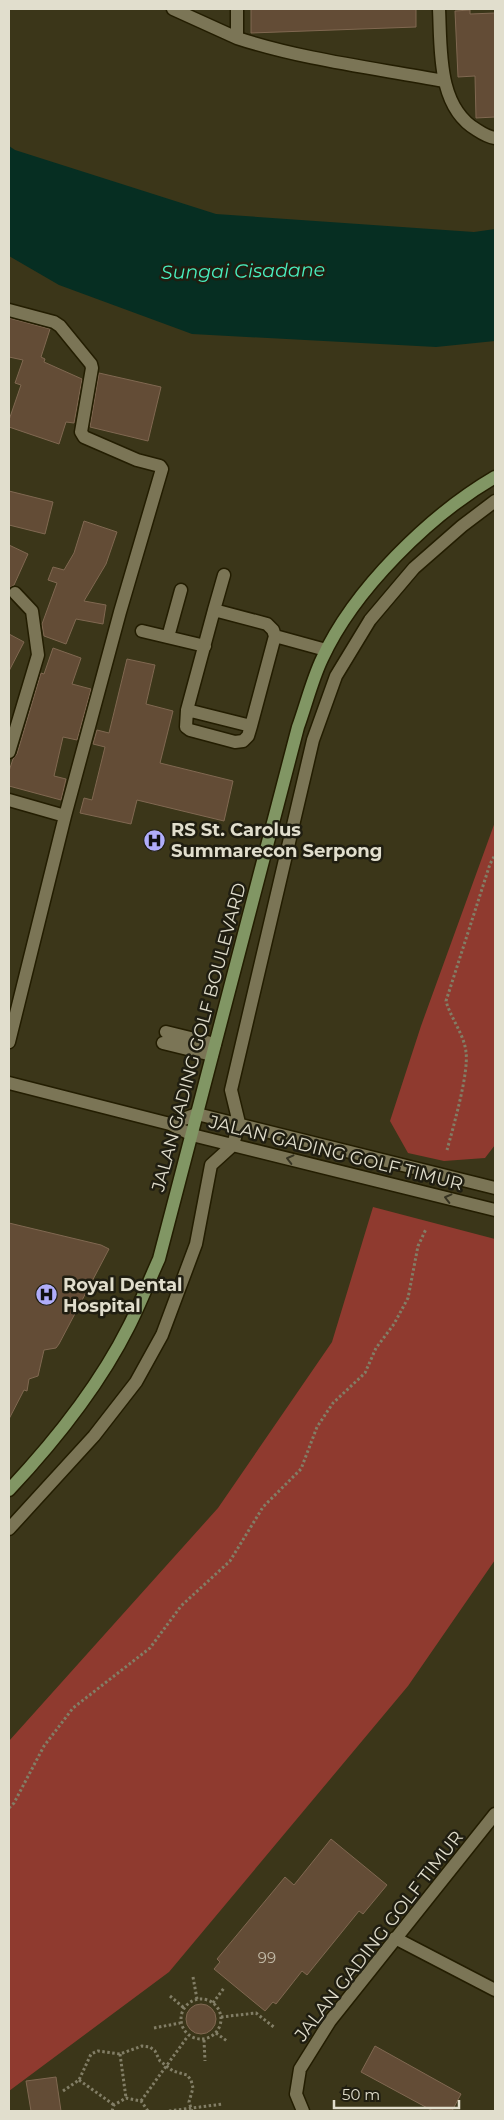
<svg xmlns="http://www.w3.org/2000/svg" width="504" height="2120" viewBox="0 0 504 2120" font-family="Montserrat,sans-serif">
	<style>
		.green { fill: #8f3a2f }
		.water { fill: #062e22 }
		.building { fill: #634c36; stroke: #806851 }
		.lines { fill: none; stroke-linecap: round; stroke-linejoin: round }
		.minor-casing { stroke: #231d01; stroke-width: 15 }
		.major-casing { stroke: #231d01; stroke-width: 15 }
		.path { stroke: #827e66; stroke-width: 3; stroke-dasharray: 2.5 2.5; stroke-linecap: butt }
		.minor { stroke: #7b7556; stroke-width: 12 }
		.major { stroke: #819664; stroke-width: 12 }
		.oneway { stroke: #373422 }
		.labels { text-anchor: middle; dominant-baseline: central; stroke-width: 5; stroke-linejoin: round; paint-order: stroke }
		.number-label { font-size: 15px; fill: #c2baa7 }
		.poi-label { font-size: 18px; font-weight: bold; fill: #e1decd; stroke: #201e11; text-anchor: start }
		.street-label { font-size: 18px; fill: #e1decd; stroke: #201e11 }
		.water-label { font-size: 19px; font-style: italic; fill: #49efbf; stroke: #201e11 }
	</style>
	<rect width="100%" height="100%" fill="#3b3619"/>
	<path class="green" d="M495,822V1145L485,1158L444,1161L408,1153L390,1121L421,1026Z
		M373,1207L495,1239V1560L408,1686L169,1972L9,2091V1741L218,1508L332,1342Z"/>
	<path class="water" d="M9,146L15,150L216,214L474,232L495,229V341L436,347L192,334L59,285L9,256Z"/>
	<path class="building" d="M251,9H416V27L251,33Z
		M470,10V14L495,13V117L476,118L475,76L458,77L455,11Z
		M9,318L50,329L41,357L45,359L44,362L82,379L74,423L66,422L59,444L9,427V420L21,385L15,383L23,360L9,357Z
		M99,373L161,387L148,441L90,427Z
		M9,491L53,502L45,534L9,525Z
		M84,521L117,532L106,564L84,601L106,605L103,624L76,619L66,644L44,636L42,624L57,583L48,580L53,567L64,570L74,553Z
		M9,545L28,554L14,585L9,588Z
		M9,634L24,642L9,671Z
		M53,648L81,658L72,684L91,689L77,740L63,737L54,776L66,779L61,800L9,786V771L13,759L17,754L41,673L44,674Z
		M127,659L155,665L146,704L173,711L160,763L233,781L224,821L137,800L131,824L80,813L84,798L92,800L105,747L93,744L97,730L109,733Z
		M9,1223L101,1245L109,1249L59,1344L56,1348L44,1350L38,1376L29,1379L27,1391L24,1390L9,1419Z
		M331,1839L387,1885L363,1914L359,1911L307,1975L302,1971L276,2004L273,2002L265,2011L214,1969L220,1962L217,1959L285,1877L294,1885Z
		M186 2019a15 15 0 1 1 30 0a15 15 0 1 1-30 0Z
		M375,2046L461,2094L452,2111H433L361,2072Z
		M56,2077L61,2111H31L26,2081Z"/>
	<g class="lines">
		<defs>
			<path id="minor" d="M173,9L237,38
				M237,9V38C304,60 375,68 444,81
				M439,9C441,49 437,107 477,130C483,134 488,137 495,138
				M9,310L54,322L60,326L91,364L92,368L81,432L84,437L137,460L160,466L162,469L120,612L65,816L9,1042
				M214,610L267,624L273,630L275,636L251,726L248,736L243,741L235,742L190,730L186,727L187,710Z
				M214,610L224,575
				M142,631L205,646
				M275,636L326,650
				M168,637L181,590
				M187,710L251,726
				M9,752L38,655L32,611L15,593
				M9,800L65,816
				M166,1032L215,1044
				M163,1043L212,1055
				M9,1083L170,1124L192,1135L495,1210
				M170,1124L197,1114L495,1188
				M9,1529L94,1436L136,1382L162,1335L196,1244L211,1165L233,1145L239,1123L231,1090L313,740L336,676L370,620L414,568L462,526L495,501
				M395,1938L495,1990
				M303,2111L296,2094L300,2069L330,2021L495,1814"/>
			<path id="major" d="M9,1490C55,1441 99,1386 129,1326C140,1304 149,1281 159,1259L298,727C306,705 312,680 322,659C354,589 430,515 495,477"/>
		</defs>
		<use href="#minor" class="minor-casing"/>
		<use href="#major" class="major-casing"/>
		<path class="path" d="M447,1150C453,1128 469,1073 466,1052C464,1034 451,1019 446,1001L490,864L495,855
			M9,1808L14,1803L44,1746L73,1708L150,1648L181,1606L230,1561L263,1507L301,1469L317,1427L333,1403L365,1373L376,1348L394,1324L408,1298L418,1246L426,1229
			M193,1977L197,1999
			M170,1996L184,2008
			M181 2019a20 20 0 1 1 40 0a20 20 0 1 1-40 0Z
			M213,2003L224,1988
			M221,2017L256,2013L275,2028
			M154,2028L180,2023
			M216,2033L227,2041
			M204,2040L205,2061
			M120,2054L126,2098
			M79,2080L114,2105
			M63,2091L79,2080L91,2054L98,2051L120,2054L142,2046L150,2047L155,2051L160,2061L173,2071L187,2075L191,2080L193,2088L189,2102L192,2111
			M141,2101L188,2036
			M112,2111L114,2105L126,2098L141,2101L148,2111
			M169,2111L223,2104"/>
		<use href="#minor" class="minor"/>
		<use href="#major" class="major"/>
	</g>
	<defs><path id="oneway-chevron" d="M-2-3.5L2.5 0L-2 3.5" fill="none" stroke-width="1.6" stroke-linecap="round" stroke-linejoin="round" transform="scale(1.25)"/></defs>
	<g class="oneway">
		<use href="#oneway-chevron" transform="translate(290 1159) rotate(-166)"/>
		<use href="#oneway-chevron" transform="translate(448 1198) rotate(-166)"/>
	</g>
	<defs>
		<symbol id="hospital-disc" viewBox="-11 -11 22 22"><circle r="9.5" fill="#b0adfa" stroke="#201e11"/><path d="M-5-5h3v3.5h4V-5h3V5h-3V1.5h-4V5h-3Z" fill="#111"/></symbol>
	</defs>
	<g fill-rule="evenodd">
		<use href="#hospital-disc" x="142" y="828" width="25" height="25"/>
		<use href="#hospital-disc" x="34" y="1282" width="25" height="25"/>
	</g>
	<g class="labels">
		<g class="number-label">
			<text x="267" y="1957">99</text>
		</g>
		<g class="poi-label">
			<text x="171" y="830">RS St. Carolus<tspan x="171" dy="21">Summarecon Serpong</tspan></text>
			<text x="63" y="1285">Royal Dental<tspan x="63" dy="21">Hospital</tspan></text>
		</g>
		<g class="street-label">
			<text transform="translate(199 1037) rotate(-75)">JALAN GADING GOLF BOULEVARD</text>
			<text transform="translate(336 1153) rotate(14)">JALAN GADING GOLF TIMUR</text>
			<text transform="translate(379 1936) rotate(-52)">JALAN GADING GOLF TIMUR</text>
		</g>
		<g class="water-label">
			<text transform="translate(243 271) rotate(-1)">Sungai Cisadane</text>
		</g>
	</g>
	<rect width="504" height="2120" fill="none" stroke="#e1decd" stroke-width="20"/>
	<path d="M334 2100v8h125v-8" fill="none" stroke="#e1decd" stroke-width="2.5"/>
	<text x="342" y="2100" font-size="15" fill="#e1decd" stroke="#201e11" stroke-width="4" paint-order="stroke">50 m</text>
</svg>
